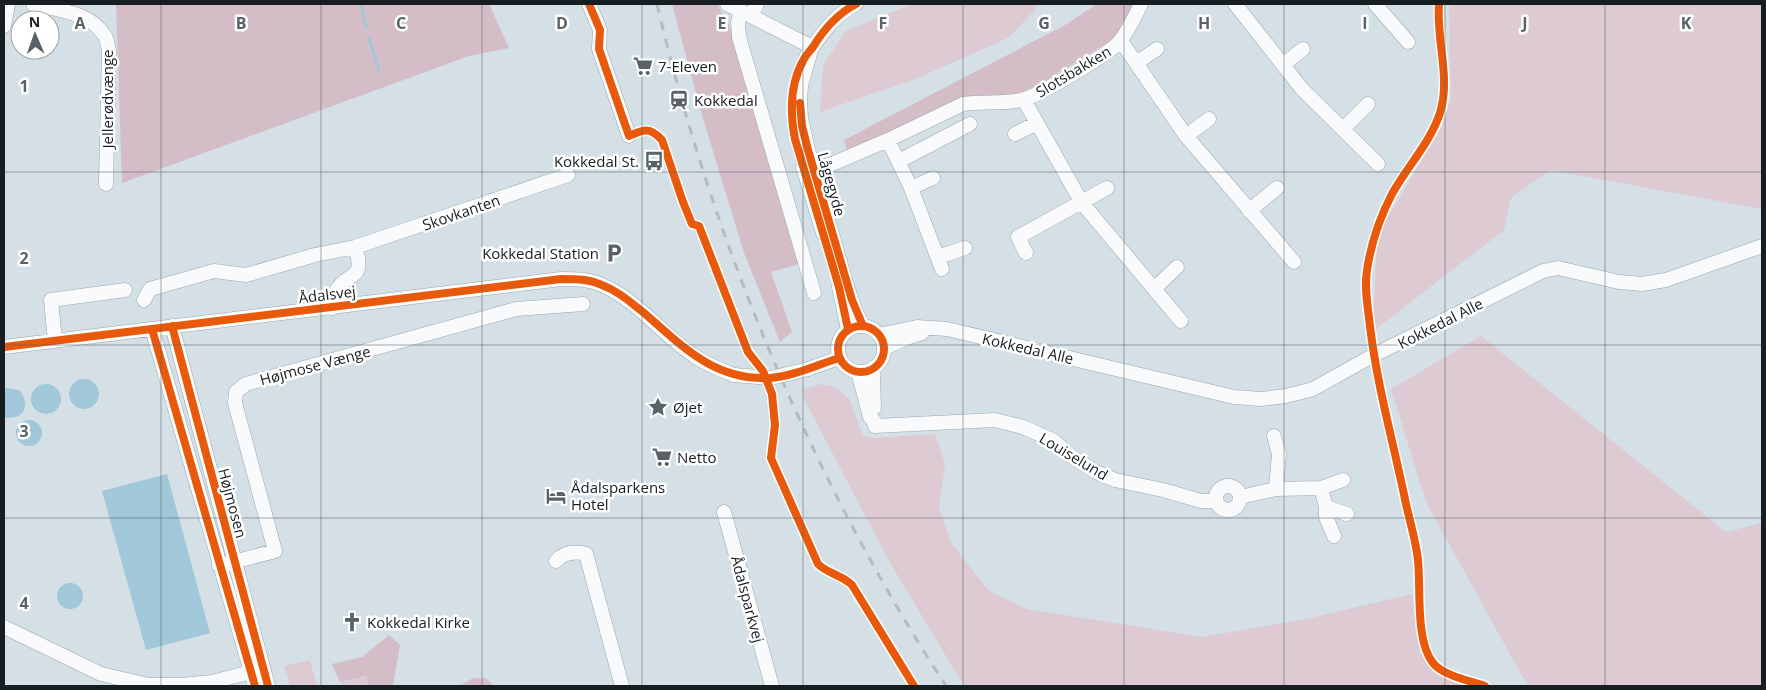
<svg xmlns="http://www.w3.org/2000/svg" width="1766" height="690" viewBox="0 0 1766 690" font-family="'Open Sans',sans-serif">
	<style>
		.green { fill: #decad2 }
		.forest { fill: #d4bdc7 }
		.water { fill: #a1c8d9 }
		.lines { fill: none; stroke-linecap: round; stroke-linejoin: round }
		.stream { stroke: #a1c8d9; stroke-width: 3 }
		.minor-casing { stroke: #9ca6ab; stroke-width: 15 }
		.minor { stroke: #f9fafb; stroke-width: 14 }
		.rail { stroke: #b7babc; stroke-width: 3; stroke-dasharray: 9 9; stroke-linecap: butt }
		.minor-bridge-casing { stroke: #9ca6ab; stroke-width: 15; stroke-linecap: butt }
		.minor-bridge { stroke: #f9fafb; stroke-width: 14 }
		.cycleway-casing { stroke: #fff; stroke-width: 11 }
		.cycleway { stroke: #e8590c; stroke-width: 8 }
		.grid { fill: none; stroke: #586267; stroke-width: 1; stroke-opacity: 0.55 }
		.labels { text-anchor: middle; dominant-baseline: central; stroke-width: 5; stroke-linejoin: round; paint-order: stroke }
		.poi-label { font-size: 15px; fill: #161e22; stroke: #fff; text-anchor: start }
		.street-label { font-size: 15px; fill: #161e22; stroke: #fff }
		.grid-label { font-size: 16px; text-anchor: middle; font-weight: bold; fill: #586267; stroke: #fff; stroke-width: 5; stroke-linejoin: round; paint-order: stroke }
	</style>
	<rect width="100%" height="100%" fill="#d4e0e6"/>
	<path class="green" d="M912,4H1036V9L1008,38L918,78L820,112L823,65L846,31Z
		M1449,4H1762V209L1550,170L1511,198L1504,230L1372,332L1378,233L1442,127L1451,99Z
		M1481,336L1726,532L1762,523V686H1530L1522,676L1426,502L1391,389Z
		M820,384L835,387L850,400L862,435L872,438L935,434L945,464L939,508L951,543L989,591L1027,609L1202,637L1306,619L1412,594L1420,653L1435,672L1466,686H964L889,561L804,399L802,390Z
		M310,660L317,686H290L284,666Z
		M366,676L369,686H342L341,683Z"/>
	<path class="forest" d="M116,4H489L509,48L469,56L122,183Z
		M672,4H717L730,26L799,264L771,272L792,332L780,342L744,253L702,115Z
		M1097,4H1135L1115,38L1045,81L1017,95L969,96L847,151L844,140L1065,25Z
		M389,635L400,645L393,686H369L366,676L340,682L332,664L362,657Z
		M473,678H486L493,686H460Z"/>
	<path class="water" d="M69 394a15 15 0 1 1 30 0a15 15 0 1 1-30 0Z
		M31 399a15 15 0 1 1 30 0a15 15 0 1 1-30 0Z
		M7,388L19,390C32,404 23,422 4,417V389Z
		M16 433a13 13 0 1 1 26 0a13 13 0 1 1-26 0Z
		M167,474L210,633L146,650L102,491Z
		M57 596a13 13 0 1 1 26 0a13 13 0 1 1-26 0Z"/>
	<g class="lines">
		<path class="stream" d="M361,4L366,27
			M369,38L379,70"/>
		<defs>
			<path id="minor" d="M33,4C57,10 91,12 105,36C107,40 108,46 109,51L106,184
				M589,4L600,30L599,49L629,136
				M727,4L812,47L801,85L800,101L801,118L808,150L847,286L856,312L863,326
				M1235,4L1302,89L1378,164
				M1375,4L1408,42
				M741,12L738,22L739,37L814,293
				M751,16L757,4
				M4,26L8,4
				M1121,41L1186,136L1294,262
				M807,55C822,34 832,17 856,4
				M1136,63L1157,49
				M1283,65L1303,49
				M1024,100L1082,203L1181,321
				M1343,129L1368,104
				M1015,134L1037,123
				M1186,136L1209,119
				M888,140L911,188L942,269
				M899,161L970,124
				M803,167L823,233
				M806,175L888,140L963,104C983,101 1002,104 1021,100C1037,97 1111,53 1120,41C1129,30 1135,16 1141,4
				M911,188L933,178
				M1249,211L1277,188
				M1026,253L1018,237L1107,188
				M938,257L965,248
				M839,287L848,329
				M1154,289L1177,267
				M144,300L150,289L214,271L246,275L315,255L355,247L568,175
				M332,308C333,302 334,296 336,291C346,271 367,282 355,247
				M172,326L268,686
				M838 349a23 23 0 1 1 46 0a23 23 0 1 1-46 0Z
				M152,329L255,686
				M879,335L917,327L947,329L1234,397L1261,399L1286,396L1313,389L1374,355L1543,271L1558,268L1619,282L1642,284L1666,280L1762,246
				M55,341L51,300L125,290
				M4,347L561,279C575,279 589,279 602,285C639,301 663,336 696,357C708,365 721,370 734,375
				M884,348L909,337L922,333
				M874,367L873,378L874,408
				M808,369L839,358
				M858,372L870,417L875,422V426L995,420L1023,427L1054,441L1071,456L1096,472L1115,480L1163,490L1201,501H1216
				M1274,436L1279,454L1276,489
				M1216 498a12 12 0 1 1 24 0a12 12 0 1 1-24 0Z
				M1321,488L1343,480
				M1240,497L1276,489L1321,488L1326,507V517L1334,536
				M1326,507L1347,514
				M724,512L772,686
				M556,561C564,552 575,551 586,554L622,686
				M219,566L275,551L235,403L236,392L246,384L516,309L583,304
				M4,627L101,674L149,685H182L212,682L259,670"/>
		</defs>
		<use href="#minor" class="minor-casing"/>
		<use href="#minor" class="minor"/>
		<path class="rail" d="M657,4C712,241 813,482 946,686"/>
		<defs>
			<path id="minor-bridge" d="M734,375L771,378L808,369"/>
		</defs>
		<use href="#minor-bridge" class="minor-bridge-casing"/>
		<use href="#minor-bridge" class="minor-bridge"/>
		<defs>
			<path id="cycleway" d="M589,4L600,30L599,49L629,136C644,129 650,127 662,140L683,202L692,224L699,226L748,352L763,371L772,394L775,425L771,458L818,564C828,574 842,575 852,585L914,686
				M1439,4C1436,40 1451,78 1440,113C1430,143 1407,167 1392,194C1380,217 1371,244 1367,270C1364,288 1368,308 1370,326C1377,386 1394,445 1406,504C1410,522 1416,541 1418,560C1421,588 1415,640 1433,663C1442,675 1470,681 1485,686
				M800,103L802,126L808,150L852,300L863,326
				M172,326L268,686
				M838 349a23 23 0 1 1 46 0a23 23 0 1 1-46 0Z
				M152,329L255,686
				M848,329L839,287L795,139C790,113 790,83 804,59C806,55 810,51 813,47C824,29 837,14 856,4
				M4,347L561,279C575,279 589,279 602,285C618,291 630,302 643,312C682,346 714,381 770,378C794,376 817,365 839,358"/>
		</defs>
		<use href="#cycleway" class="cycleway-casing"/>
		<use href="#cycleway" class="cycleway"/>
	</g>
	<path class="grid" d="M161,4V686M321,4V686M482,4V686M642,4V686M803,4V686M963,4V686M1124,4V686M1284,4V686M1445,4V686M1605,4V686M4,172H1762M4,345H1762M4,518H1762"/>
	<defs>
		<symbol id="supermarket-bare" viewBox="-9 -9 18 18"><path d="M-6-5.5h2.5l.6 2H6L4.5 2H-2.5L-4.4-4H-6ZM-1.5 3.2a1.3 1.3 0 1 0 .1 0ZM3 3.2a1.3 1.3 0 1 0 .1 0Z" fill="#586267" stroke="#fff" stroke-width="2.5" paint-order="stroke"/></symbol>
		<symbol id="station-bare" viewBox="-9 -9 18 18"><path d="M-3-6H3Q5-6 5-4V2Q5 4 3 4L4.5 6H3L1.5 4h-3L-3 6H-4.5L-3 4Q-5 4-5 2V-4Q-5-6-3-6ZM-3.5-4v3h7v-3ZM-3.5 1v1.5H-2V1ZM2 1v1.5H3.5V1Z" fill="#586267" stroke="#fff" stroke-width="2.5" paint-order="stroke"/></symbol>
		<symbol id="bus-bare" viewBox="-9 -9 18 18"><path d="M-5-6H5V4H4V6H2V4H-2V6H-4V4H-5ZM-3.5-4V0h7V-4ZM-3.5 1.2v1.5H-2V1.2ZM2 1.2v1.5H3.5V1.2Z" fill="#586267" stroke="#fff" stroke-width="2.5" paint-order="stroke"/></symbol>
		<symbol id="parking-bare" viewBox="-9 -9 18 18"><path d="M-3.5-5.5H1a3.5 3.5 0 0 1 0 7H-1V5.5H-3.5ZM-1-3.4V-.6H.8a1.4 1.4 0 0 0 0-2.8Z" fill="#586267" stroke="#fff" stroke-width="2.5" paint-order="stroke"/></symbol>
		<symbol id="sight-bare" viewBox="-9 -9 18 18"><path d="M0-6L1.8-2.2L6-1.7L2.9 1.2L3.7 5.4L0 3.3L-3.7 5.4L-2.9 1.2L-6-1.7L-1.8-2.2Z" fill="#586267" stroke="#fff" stroke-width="2.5" paint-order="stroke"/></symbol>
		<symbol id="hotel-bare" viewBox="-9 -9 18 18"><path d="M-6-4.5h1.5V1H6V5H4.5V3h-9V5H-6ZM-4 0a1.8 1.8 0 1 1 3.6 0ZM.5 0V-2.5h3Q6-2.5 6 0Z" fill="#586267" stroke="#fff" stroke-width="2.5" paint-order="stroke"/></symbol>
		<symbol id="church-bare" viewBox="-9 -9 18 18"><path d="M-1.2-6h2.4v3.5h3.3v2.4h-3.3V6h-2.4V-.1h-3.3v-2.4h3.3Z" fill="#586267" stroke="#fff" stroke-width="2.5" paint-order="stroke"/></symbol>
	</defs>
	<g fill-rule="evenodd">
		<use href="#supermarket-bare" x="629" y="52" width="28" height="28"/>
		<use href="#station-bare" x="665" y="86" width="28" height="28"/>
		<use href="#bus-bare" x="640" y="147" width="28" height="28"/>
		<use href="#parking-bare" x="600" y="239" width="28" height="28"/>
		<use href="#sight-bare" x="644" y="393" width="28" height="28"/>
		<use href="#supermarket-bare" x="648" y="443" width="28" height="28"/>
		<use href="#hotel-bare" x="542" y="482" width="28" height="28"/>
		<use href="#church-bare" x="338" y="608" width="28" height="28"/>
	</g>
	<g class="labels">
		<g class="poi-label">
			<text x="658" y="66">7-Eleven</text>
			<text x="694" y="100">Kokkedal</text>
			<text x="639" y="161" text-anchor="end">Kokkedal St.</text>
			<text x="599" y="253" text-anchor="end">Kokkedal Station</text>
			<text x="673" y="407">Øjet</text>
			<text x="677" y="457">Netto</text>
			<text x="571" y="487">Ådalsparkens<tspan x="571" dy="17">Hotel</tspan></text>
			<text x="367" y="622">Kokkedal Kirke</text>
		</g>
		<g class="street-label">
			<text transform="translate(1073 71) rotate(-31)">Slotsbakken</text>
			<text transform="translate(107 99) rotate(-90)">Jellerødvænge</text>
			<text transform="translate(832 184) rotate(74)">Lågegyde</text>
			<text transform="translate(461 212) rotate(-19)">Skovkanten</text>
			<text transform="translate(327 294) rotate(-7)">Ådalsvej</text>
			<text transform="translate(1440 323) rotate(-27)">Kokkedal Alle</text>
			<text transform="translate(1028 348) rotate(13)">Kokkedal Alle</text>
			<text transform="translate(315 365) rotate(-15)">Højmose Vænge</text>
			<text transform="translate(1074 456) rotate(31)">Louiselund</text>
			<text transform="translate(233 503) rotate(75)">Højmosen</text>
			<text transform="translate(748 599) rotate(75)">Ådalsparkvej</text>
		</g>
	</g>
	<g class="grid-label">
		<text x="80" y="29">A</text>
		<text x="241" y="29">B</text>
		<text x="401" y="29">C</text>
		<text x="562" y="29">D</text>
		<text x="722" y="29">E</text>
		<text x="883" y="29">F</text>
		<text x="1044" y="29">G</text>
		<text x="1204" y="29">H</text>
		<text x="1365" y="29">I</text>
		<text x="1525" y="29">J</text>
		<text x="1686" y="29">K</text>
		<text x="24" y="92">1</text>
		<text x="24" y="264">2</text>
		<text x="24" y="437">3</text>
		<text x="24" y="609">4</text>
	</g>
	<rect width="1766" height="690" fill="none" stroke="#161e22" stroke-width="10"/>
	<g transform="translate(35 35) rotate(358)"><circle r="24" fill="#ffffff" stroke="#a2a5a7"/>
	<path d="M0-4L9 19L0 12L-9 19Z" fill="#586267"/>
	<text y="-8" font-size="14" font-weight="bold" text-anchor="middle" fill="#161e22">N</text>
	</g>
</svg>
